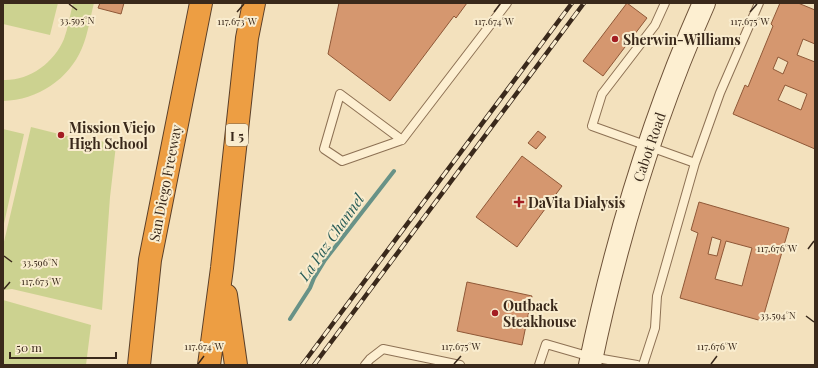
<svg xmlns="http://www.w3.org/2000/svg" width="818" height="368" viewBox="0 0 818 368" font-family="'Playfair Display',serif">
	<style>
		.green { fill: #ccd290 }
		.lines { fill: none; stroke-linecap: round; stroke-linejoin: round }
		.stream { stroke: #689287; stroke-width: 4 }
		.building { fill: #d5976f; stroke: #8f5837; fill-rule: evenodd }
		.lane-casing { stroke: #8d7154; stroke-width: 10 }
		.secondary-casing { stroke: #6e5238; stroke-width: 24 }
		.highway-casing { stroke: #5a3f29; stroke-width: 24 }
		.lane { stroke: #fdefd1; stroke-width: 8 }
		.secondary { stroke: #fdefd1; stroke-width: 22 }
		.highway { stroke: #ed9e43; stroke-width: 22 }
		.rail-casing { stroke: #3a291b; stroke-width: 4.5 }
		.rail { stroke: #f9ecce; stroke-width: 3; stroke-dasharray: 9; stroke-linecap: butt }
		.ticks { fill: none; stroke: #3a291b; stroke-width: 1.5 }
		.poi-dot { fill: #a31d22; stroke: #f9ecce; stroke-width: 1.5 }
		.labels { text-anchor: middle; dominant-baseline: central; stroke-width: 4; stroke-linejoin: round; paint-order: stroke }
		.shield { fill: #f9ecce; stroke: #736451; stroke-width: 1 }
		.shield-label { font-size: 13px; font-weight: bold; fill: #3a291b }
		.poi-label { font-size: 14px; font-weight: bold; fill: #3a291b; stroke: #f9ecce; text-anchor: start }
		.street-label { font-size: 14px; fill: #3a291b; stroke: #f9ecce }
		.water-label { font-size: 15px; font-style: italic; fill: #285c57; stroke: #f9ecce }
		.ticks-label { font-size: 10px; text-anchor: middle; fill: #3a291b; stroke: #f9ecce; stroke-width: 4; stroke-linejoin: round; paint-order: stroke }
	</style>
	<rect width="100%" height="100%" fill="#f3e1bd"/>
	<path class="green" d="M3,3H58L50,35L3,24Z
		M73,3H94C90,18 88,34 82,48C69,79 38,100 3,101V80C29,81 54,63 64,39C68,28 70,15 73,3Z
		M31,127L79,139L97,140L116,145L110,197L102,310L12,289L3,290V246Z
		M3,129L24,134L3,228Z
		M3,300L91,325L86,365H3Z"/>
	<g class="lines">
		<path class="stream" d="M290,319L310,288L314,278L325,260L394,171"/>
	</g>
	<path class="building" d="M100,3H124L121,14L98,8Z
		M339,3H467L456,18L454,16L390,101L328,54Z
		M627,3L647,18L603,76L583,61Z
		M780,3H798L815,10V44L803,39L797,55L815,62V149L733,114L745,85L748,87L773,26L771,24ZM778,57L788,62L783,74L773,69ZM785,85L807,94L801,110L778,100Z
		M538,131L546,137L536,149L528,143Z
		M522,156L562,186L517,247L476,217Z
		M699,202L789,228L762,321L680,298L698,233L691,230ZM712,237L721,240L717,256L708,254ZM726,241L752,248L742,286L715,279Z
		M467,282L532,296L522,345L457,331Z"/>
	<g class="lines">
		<defs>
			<path id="lane" d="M402,140L340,94L324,149L342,161L402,140L507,3
				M695,163L720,93L759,3
				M365,365L370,359L383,349L460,365
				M539,365L546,344L591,357L637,365
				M643,365L655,328L657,296L695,163L592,126L602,94L655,25L665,3"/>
			<path id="secondary" d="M590,365C616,240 652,120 704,3"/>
			<path id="highway" d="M226,295L236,365
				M139,365L150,260L201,3
				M209,365L222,268L247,38L254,3"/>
		</defs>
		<use href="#lane" class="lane-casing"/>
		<use href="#secondary" class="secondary-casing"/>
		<use href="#highway" class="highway-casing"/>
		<use href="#lane" class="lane"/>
		<use href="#secondary" class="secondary"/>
		<use href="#highway" class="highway"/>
		<defs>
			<path id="rail" d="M302,365L572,3
				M314,365L584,3"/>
		</defs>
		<use href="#rail" class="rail-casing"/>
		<use href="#rail" class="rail"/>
	</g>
	<path class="ticks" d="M69,4L77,10M237,12L244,4M494,12L500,4M750,12L757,4M808,249L814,241M4,256L12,262M4,289L10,282M806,316L814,322M198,364L204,356M454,364L461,356M711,364L717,356"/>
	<g class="poi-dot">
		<circle cx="615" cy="39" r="4"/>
		<circle cx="61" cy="135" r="4"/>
		<path d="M517 196h4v4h4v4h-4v4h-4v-4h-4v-4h4z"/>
		<circle cx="495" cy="313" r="4"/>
	</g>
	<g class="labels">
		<rect class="shield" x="226" y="124" width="22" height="22" rx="3"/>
		<g class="shield-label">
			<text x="237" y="135">I 5</text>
		</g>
		<g class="poi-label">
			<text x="623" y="39">Sherwin-Williams</text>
			<text x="69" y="127">Mission Viejo<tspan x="69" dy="16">High School</tspan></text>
			<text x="528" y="202">DaVita Dialysis</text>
			<text x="503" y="305">Outback<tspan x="503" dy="16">Steakhouse</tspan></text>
		</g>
		<g class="street-label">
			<text transform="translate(649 147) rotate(-71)">Cabot Road</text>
			<text transform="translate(165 183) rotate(-79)">San Diego Freeway</text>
		</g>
		<g class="water-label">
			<text transform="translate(331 237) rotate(-55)">La Paz Channel</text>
		</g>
	</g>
	<g class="ticks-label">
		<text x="77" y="24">33.595°N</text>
		<text x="237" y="25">117.673°W</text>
		<text x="494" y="25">117.674°W</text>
		<text x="750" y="25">117.675°W</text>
		<text x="777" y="252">117.676°W</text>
		<text x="40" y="266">33.596°N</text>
		<text x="41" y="285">117.673°W</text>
		<text x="778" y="319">33.594°N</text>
		<text x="204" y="350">117.674°W</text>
		<text x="461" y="350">117.675°W</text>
		<text x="717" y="350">117.676°W</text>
	</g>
	<rect width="818" height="368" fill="none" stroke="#3a291b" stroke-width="8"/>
	<path d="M10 352v6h106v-6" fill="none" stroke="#3a291b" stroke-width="2"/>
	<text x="16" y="352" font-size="12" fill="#3a291b" stroke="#f9ecce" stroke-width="3" paint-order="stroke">50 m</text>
</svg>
